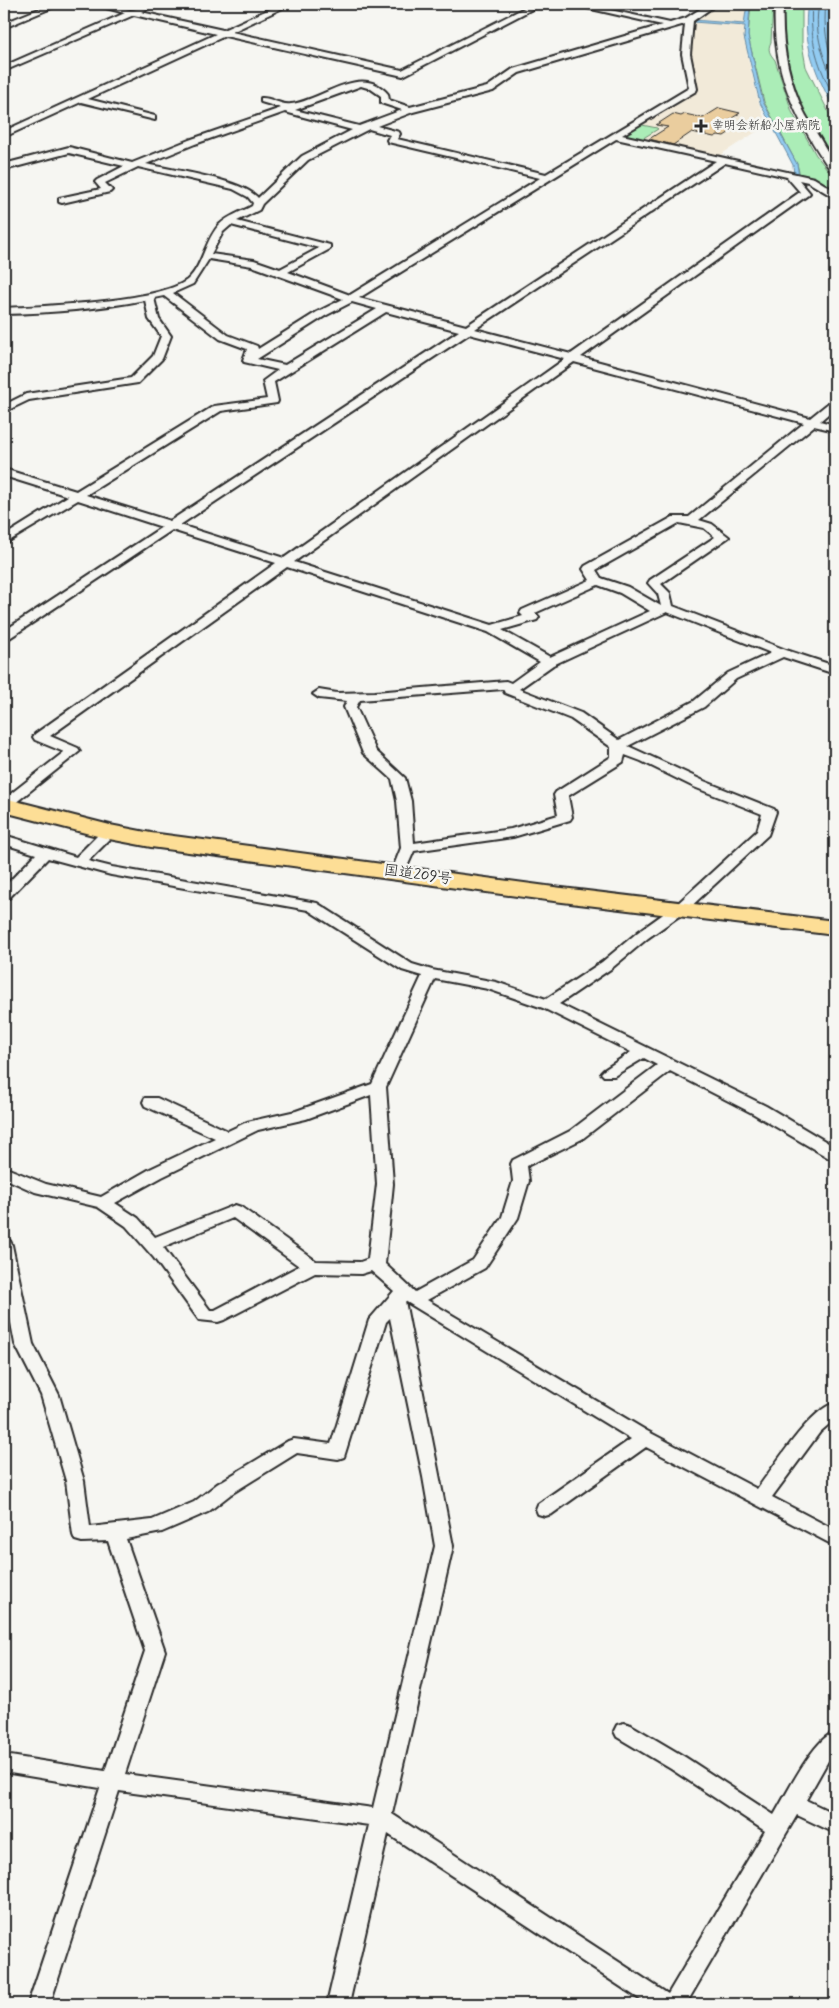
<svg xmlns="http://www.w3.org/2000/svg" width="839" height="2008" viewBox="0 0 839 2008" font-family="Mynerve,'Klee One',sans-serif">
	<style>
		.built { fill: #f2ead9 }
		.green { fill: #abedb7; stroke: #6b8c71 }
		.water { fill: #92cbf1; stroke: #698ba2 }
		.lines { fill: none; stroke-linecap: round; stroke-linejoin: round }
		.shore { stroke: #546b7a; stroke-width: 1 }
		.building { fill: #eacd9e; stroke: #2b2b2b }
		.minor-casing { stroke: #2b2b2b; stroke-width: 4 }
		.trunk-casing { stroke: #2b2b2b; stroke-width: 4 }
		.minor { fill: #f6f6f2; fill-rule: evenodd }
		.trunk { fill: #fdde96; fill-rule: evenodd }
		.poi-dot { fill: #2b2b2b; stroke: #f6f6f2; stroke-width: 2 }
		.labels { text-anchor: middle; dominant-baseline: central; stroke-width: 5; stroke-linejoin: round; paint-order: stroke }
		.far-poi-label { font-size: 12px; fill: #2b2b2b; stroke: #f6f6f2; text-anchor: start }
		.street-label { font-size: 15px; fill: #2b2b2b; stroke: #f6f6f2 }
	</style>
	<rect width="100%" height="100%" fill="#f6f6f2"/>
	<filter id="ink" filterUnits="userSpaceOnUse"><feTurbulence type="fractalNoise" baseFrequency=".02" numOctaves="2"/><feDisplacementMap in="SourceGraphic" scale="10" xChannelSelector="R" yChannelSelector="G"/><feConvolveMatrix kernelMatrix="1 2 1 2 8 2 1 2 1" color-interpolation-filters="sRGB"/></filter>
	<g filter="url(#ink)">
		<path class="built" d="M715,4H747L745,24L693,19Z
			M693,22L744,26L748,58L759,103L767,125L717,157L621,135L687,93L697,92L689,53Z"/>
		<path class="green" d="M751,4H773L771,42C767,50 770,54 775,60L792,112L816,155L835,179V192L814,180L800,176L797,164L764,102L748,36Z
			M780,4H802V44L806,67L835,125V171L796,101L777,23Z
			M637,124L657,128L658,129L640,140L621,135Z"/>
		<path class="water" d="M747,4H750L748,36L763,102L797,164L799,176L794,175L793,165L760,103L744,37L745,26L693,22L694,20L744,24Z
			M808,4H835V110C817,77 801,42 808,4Z"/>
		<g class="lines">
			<path class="shore" d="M812,4C809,41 818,66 835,99
				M819,4C813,35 824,58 835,86
				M826,4C823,27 827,47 835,68"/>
		</g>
		<path class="building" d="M719,108L740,113L726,122L741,125L724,136L718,135L714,137L692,132L673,145L649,139L668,127L656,125L673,114L681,116L685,114L703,118Z"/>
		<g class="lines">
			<defs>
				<path id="minor" d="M51,4H61L4,28V23Z
					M91,4C105,3 117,8 130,10C138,10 147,4 157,4L141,12L223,30L281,4H291L232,32L402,70L532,4H542L403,76L225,36L88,99L155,116V120L81,102L4,137V131L216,34L134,15L4,71V66L125,13Z
					M569,4H583L670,23L686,18L708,4H717L693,21L690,54L697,89L696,91L622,135L814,178L835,191V198L808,182L799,180L810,193L808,195L581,357L810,418L831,401L835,400V408L820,421L835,425V431L814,426L699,520L712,524L729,537L661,584L670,593L673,606L786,650L835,666V674L783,657L736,679L704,707L628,746L704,781L774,809L776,812L768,835L686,911L648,938L612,968L559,1004L766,1106L835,1147V1159L829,1158L754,1114L670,1071L582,1139L527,1166L529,1181L518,1218L485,1268L427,1300L647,1431L757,1489C774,1467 810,1409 835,1403V1419L820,1432L772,1497L835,1530V1546L646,1447L552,1514L545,1516L538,1514L536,1509L538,1504L631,1439L405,1301L453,1546L392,1814L668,1994L765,1831L671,1769L617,1737L614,1731L617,1725L624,1723L631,1725L685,1757L774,1815C786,1795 814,1738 835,1732V1753L828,1761L806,1800L835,1814V1833L797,1815L686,2004H647L388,1834L349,2004H327L369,1825L119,1791L50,2004H28L100,1788L4,1772V1755L105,1771L145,1651L108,1541L82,1542L75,1540L73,1535L66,1481L41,1395L15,1344L4,1286V1239L10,1241L12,1245L33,1344L59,1395L84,1481L90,1527L152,1520L194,1502L217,1484L288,1441L294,1439L331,1444L369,1320L394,1291L371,1271L361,1274L315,1273L224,1320L218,1322L199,1320L154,1258L126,1226L98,1207L35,1192L4,1178V1167L46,1184L101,1197L150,1169L215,1138L145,1106L143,1102L145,1098H157L228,1131L247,1122L296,1111L372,1084L422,976L402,970L308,910L111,875L48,858L9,898L4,899V887L36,854L4,844V835L76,857L104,829H114L116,832L114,835L88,861L112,867L317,903L412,964L432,970L496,982L546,999L602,962L638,932L676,905L757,831L762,814L694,787L641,761L625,755L623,762L568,796L572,817L570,820L513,837L414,851L403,876H393L391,873L401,848L397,801L392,779L363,753L344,707L347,701L319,698L313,694L319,690L337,693L375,692L506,681L511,683L540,662L488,632L287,567L50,736L78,748L80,751L9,808L4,809V799L64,752L35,740L33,737L35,734L276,563L172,530L8,639L4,640V631L162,527L78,500L4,544V536L68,496L4,476V469L76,491L214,406L267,399L263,381L278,370L244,362L243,360L247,349L220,339L164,296L154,298L159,319L171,336L162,359L138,383L29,400L4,412V405L26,394L131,378L153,356L161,336L149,319L145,300C99,309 51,313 4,314V308C43,306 158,302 187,280C202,268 205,240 219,225C228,216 241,212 252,206L253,203L248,197L233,189L138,167L105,183L112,190L110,192L62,203L59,202V198L101,189L95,182L97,180L124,166L69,153L4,170V164L69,147L132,163L189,140L281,108L261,102V98C271,97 281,106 291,104C322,101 361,62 388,94L389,100L410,107L487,87L513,69L662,25ZM685,24L682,54L689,88L546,174L397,139L400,134L399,132L377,126L413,112L493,91L519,73ZM361,86L371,89L381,96V103L402,110L359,126L295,110ZM285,112L352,130L302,156L258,198C242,179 172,170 146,164L195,144ZM369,129L390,135L387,140L388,142L540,178L350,295L288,272L330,249V245L237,221L259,210L262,204L308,160ZM616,139L716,161L466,326L359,298ZM725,163L787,177L800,192L571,354L475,329ZM231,225L319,248L280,269L254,260L211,254L223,232ZM209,259L252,266L343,299L317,312L258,349L257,346L228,335L173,293L193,284ZM352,302L377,309L285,365L257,359L325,316ZM386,312L459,331L170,521L86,495L221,411L277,403L278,401L274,382ZM469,334L565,359L284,558L180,525ZM574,362L804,423L689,517H673L585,566L583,569L590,580L522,610L520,613L523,616L492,625L294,562ZM679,523L704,528L715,537L650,580L648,583L658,594L661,606L628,587L601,578L596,570ZM598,585L620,593L650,611L550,657L502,630L537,620L539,617L535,613ZM667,612L771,653L728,673L694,701L619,740L581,713L519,689L553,665ZM503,689L505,693L571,719L611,747V757L556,792L554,795L558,815L511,829L414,843L411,801L405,778L376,751L356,707L360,700ZM435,979L488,989L543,1008L631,1052L604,1070L601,1073L604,1076H614L644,1058L657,1065L570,1131L513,1160L511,1164L513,1181L502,1217L473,1260L415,1292L385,1264L393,1184L386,1087ZM371,1095L377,1184L368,1259L360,1262L316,1261L241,1207L235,1205L155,1237L138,1218L115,1203L162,1177L258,1130L306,1119ZM233,1218L299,1266L215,1310H210L163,1247ZM390,1318L423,1477L435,1546L373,1808L125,1774L165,1651L126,1539L162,1532L208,1512L231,1494L297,1453L338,1459L344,1457L386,1322Z
					M775,4H783C781,42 787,77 804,112C812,128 835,158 835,173L832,172C795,119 771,70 775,4Z"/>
				<path id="trunk" d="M4,798L110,825L151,833L554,887L835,921V935L554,901L151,847L109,839L4,812Z"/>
			</defs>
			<use href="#minor" class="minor-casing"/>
			<use href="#trunk" class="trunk-casing"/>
			<use href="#minor" class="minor"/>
			<use href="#trunk" class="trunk"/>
		</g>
	</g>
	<path class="poi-dot" d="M698.5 118.5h5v5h5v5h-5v5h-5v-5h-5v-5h5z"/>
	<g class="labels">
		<g class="far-poi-label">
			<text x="712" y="126">幸明会新船小屋病院</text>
		</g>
		<g class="street-label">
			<text transform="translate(418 875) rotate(8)">国道209号</text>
		</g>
	</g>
	<rect width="839" height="2008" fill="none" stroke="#f6f6f2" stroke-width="20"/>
	<rect x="10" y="10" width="819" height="1988" fill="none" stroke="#2b2b2b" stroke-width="2" filter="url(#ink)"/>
</svg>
